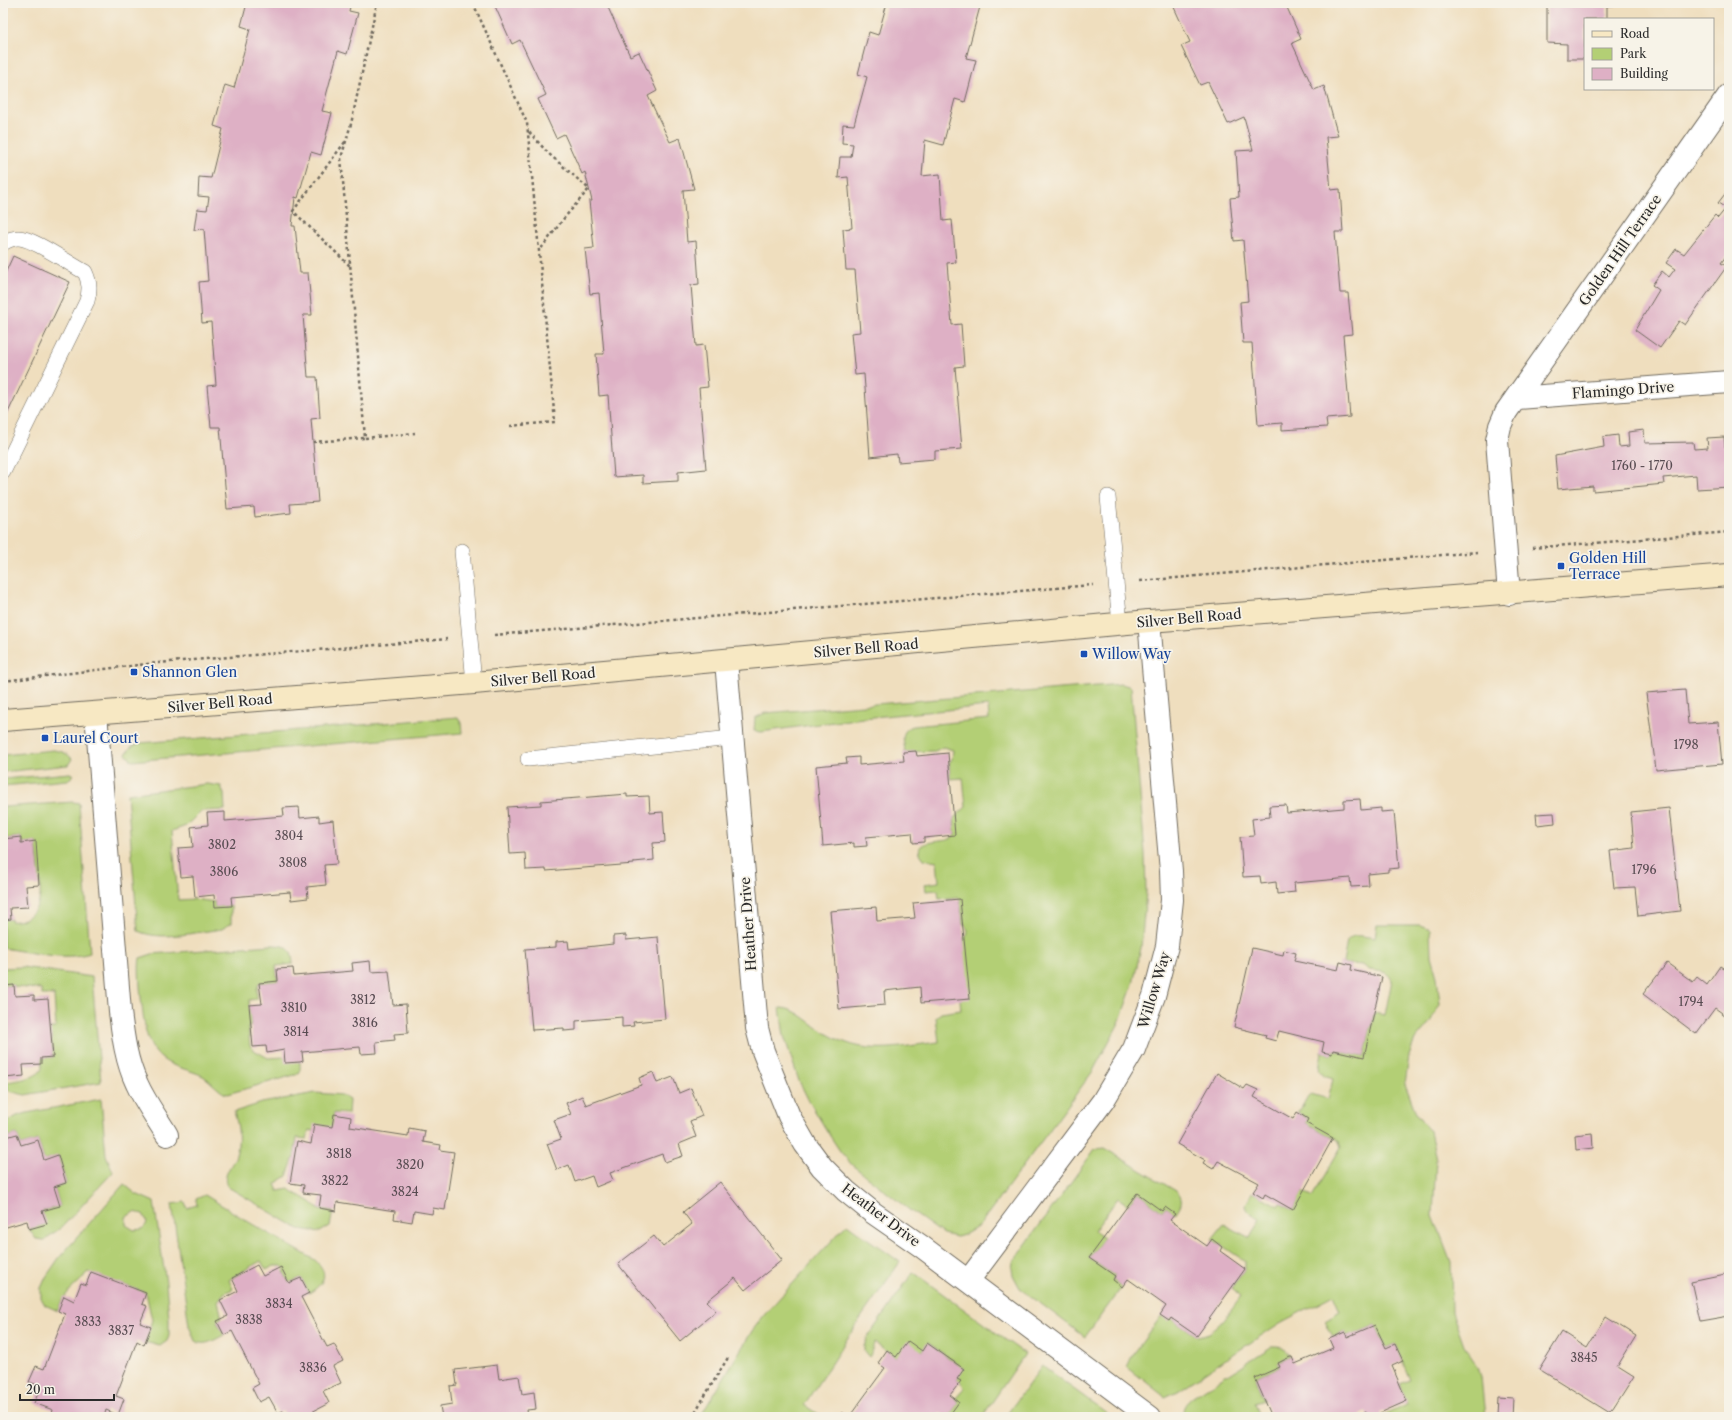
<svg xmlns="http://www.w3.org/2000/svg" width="1732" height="1420" viewBox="0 0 1732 1420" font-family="'Libre Caslon Text',serif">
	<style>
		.green { fill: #b3cf75; stroke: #6f7d50; fill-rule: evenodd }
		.building { fill: #deb0c5 }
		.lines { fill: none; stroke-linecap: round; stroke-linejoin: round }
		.lane-casing { stroke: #706a5e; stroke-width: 16 }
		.street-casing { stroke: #706a5e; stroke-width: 24 }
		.secondary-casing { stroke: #706a5e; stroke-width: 24 }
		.path { stroke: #706a5e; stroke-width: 2.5; stroke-dasharray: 3 3; stroke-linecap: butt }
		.lane { stroke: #fff; stroke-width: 15 }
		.street { stroke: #fff; stroke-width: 22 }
		.secondary { stroke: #f7e8c3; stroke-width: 22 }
		.transit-dot { fill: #1a4fb4; stroke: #f7f3e8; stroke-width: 1.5 }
		.labels { text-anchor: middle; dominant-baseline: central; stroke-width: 3.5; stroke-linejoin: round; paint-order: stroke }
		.number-label { font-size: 12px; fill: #584c52 }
		.street-label { font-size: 14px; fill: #2b2b2b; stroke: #f7f3e8 }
		.transit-label { font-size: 14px; fill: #164399; stroke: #f7f3e8; text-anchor: start }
	</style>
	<rect width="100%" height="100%" fill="#f7f3e8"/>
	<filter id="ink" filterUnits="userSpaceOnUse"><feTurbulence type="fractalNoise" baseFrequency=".025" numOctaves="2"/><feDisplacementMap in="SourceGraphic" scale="8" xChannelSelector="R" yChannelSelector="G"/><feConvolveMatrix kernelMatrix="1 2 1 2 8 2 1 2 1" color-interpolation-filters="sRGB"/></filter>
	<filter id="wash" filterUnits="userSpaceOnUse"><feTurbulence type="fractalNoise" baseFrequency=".012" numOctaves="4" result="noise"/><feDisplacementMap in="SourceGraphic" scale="16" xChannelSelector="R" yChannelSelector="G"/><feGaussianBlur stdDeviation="0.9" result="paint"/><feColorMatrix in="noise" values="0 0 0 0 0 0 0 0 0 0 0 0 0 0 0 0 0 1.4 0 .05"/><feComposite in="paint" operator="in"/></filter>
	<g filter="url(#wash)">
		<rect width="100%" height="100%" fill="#efdebe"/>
		<path class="green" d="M1122,684L1131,687L1145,854L1146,892L1141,948L1133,984L1119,1023L1093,1071L979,1226L964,1235L957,1237L943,1234L912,1212L852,1165L840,1151L830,1136L809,1101L799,1081L784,1036L780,1008C796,1008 807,1021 820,1029C828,1035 838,1040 847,1043C876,1054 910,1045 939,1042L936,1017L941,1013L961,1010L960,1000L964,938L967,935L968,930L963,923L960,899L958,897L939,899L938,890L926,891L925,884L939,882L937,861L924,859C907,839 942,843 950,839C952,838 954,837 955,835L954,818L966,807L963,778L950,779L949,763L952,759L953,750L943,747L935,751L905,752C904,739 899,732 913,726L989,719L988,706L863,718L761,732L754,731L755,718L765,713Z
			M458,717L461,723L462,733L132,761L126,754L131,747L140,743Z
			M53,750C61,751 68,753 72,759L68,765L3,772V755Z
			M70,773L74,775L68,780L3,786V779Z
			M207,784L221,786L224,794L225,810L201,811L186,826L172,831L178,900L194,899L215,902V907L231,906V923L222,929L215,930C192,933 159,941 138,931L127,794Z
			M73,802L79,803L90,953C65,961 29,952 3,948V920L11,919V921C24,923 35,914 39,901C43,888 37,856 36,842L21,843V837L3,839V807Z
			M1377,925H1420L1430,929L1431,956L1437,977L1440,1004L1430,1022L1415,1040L1409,1055L1405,1084L1416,1113L1430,1132L1436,1159L1433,1215L1451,1262L1452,1312L1464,1346L1478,1367L1481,1377L1485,1417H1379L1407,1404L1400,1384L1410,1380L1395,1344L1386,1348L1375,1325L1347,1337L1345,1332L1333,1337L1325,1320L1340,1311L1333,1295L1280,1323L1178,1391L1165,1397L1127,1367L1132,1356L1162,1315L1171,1318L1197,1336C1215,1336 1231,1310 1241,1297L1231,1289L1245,1269V1261L1212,1239L1224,1224L1250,1238L1260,1219C1254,1216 1247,1213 1245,1206L1253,1192L1278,1206L1280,1203L1293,1210L1302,1192L1312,1197L1341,1147L1339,1141L1306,1123L1308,1119L1297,1112L1300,1110L1308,1096L1311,1094L1328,1099L1333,1079L1324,1076L1319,1070L1322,1052L1332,1054L1333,1050L1364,1057L1374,1013L1385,1015L1392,980C1387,970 1380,972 1370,970C1367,969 1365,966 1362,965C1357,964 1349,965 1343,963L1347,941C1353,932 1365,937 1375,938Z
			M271,945C287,945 292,948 293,964L276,966L278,981L259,983L257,989V999L249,1000L251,1026L248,1027L250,1046L254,1050L268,1058L285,1057L300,1062V1073L298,1074L227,1094C220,1093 211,1081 203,1076C189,1069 173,1068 161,1058C154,1052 149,1043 147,1035C143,1023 137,969 140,958L152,954Z
			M22,967L92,977L101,1082L25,1095L9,1091L6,1082C14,1081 40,1078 42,1068C42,1065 41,1061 41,1058L53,1057L50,1028H56L54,995H42L41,989L14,987V985L3,986V968Z
			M315,1093L342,1095L349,1100L348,1114L334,1113L333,1127L313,1131L309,1130L307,1139L297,1138L294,1157L287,1176L275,1184L278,1191L289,1189C295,1195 302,1196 309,1201C313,1203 314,1206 319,1208V1209L333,1211L330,1226L320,1232L299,1229L228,1187C220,1177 233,1165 236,1155C240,1140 239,1127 234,1112L262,1103Z
			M101,1099L106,1155L113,1172L62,1227L44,1240L36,1239L29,1229L46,1224L42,1211L60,1206L54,1187L66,1183L58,1156L44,1160L38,1140L21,1145L17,1134L3,1138V1124L17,1116L27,1113Z
			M1104,1148L1176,1191C1185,1200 1181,1205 1175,1214L1165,1207L1162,1211L1137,1193L1128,1205L1118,1198L1094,1231L1104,1238L1089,1258L1115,1276L1113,1280L1122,1287L1085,1337L1020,1288L1013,1275L1012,1269L1013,1263L1023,1248L1095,1149Z
			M124,1184L136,1194L154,1202L166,1283L169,1319V1336L167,1341L160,1346L145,1342L152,1320L146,1293L88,1272C84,1274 84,1278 80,1281C68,1292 64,1295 58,1311L45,1305L41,1298V1288L46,1277L59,1258ZM134,1212L143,1214L147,1221L146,1225L142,1229L134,1230L126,1225V1217Z
			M205,1195L252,1224L315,1260C330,1274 324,1284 309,1293L301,1278L289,1283L284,1273L285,1269L282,1266H274L266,1270L261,1261C249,1267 240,1273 229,1280L233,1289L224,1293L218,1301L221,1314L220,1320L217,1322L224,1335C214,1340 205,1347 195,1341L189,1326L172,1204L185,1202L187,1208L197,1205L196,1199Z
			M847,1224L900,1262L860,1319L804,1405L822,1417H700L752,1331L765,1314Z
			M913,1272L1025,1354L982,1417H948L959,1402L955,1399L964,1389L963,1385L957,1379L963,1368L928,1343L922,1351L896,1357L875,1343C871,1348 872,1354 869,1357L864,1351V1346L868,1337Z
			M1271,1347C1281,1347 1286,1347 1290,1357L1278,1363L1280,1367L1255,1378L1264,1400L1254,1403L1259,1417H1184C1181,1407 1186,1403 1193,1397Z
			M1042,1366L1112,1417H1005Z"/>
		<g id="blocks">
			<path class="building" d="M247,3H351L349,11L358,13L347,54L338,51L322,111L332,113L321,155L311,152L298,198L295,197L292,226H295L300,273H308L312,315H303L308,377H317L320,418L311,419L318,502L290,504L291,513L255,517L254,507L227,509L220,427H211L207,386L216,385L211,322L202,323L199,282L208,281L204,229L194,230L197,209L207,210L209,197L198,196L199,177L211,178L223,129L214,126L225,85L234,88L250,29L241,26Z
				M606,3L630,56L639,52L657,91L648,96L670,142L680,138L694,189L683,190L687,242L696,241L699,284L691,285L696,346L704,345L708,387L699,388L706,469L678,472V481L643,483V475L614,477L608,395L599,396L596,354H604L599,293L590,294L585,249L594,248L589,201H592L585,172L582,174L564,134L556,138L538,99L546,95L520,40L512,44L494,4Z
				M887,3H981L966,58L976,60L965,102L955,99L943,145L925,140L922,176L940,174L943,221L952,220L956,262L947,263L952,325L961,324L964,366L955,367L962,449L935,451V459L898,462L897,454L870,457L864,374L855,375L851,333L860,332L855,270H846L843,229L852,228L848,177L838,178L840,157H851L853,144L842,143L843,124L854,125L855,121L867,77L858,74L869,32L878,35Z
				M1172,3H1285L1301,39L1292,43L1314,90L1324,86L1338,136L1326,137L1331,190L1340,189L1343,232H1335L1340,293H1348L1352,334L1343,335L1350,417L1326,419L1327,427L1282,430V423L1258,425L1252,343H1243L1240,302L1248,301L1243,240L1234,241L1230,198L1239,197L1236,151L1253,150L1244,117L1228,124L1208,82L1200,85L1181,46L1190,42Z
				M1547,3H1622V5L1607,6V19H1585V59H1567V44L1547,43Z
				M1728,190H1729V252L1721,263L1727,266L1685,325L1679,321L1660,348L1635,330L1659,290L1652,285L1662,271L1669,277L1675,269L1666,263L1676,249L1684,254L1715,215L1718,218L1726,208L1718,203Z
				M13,256L70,282L3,423V278Z
				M1644,430L1645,443L1693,442L1694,449L1708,448L1707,438L1724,437L1725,447H1729V487L1697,489L1696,475L1663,478L1664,484L1593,491V486L1558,489L1555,456L1604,447L1603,437L1618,435L1619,447L1629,446L1628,432Z
				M1685,690L1688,724L1718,722L1722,764L1656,770L1646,693Z
				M916,751L917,756L948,753L955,835L924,838V842L913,843L912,833L866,837L867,846L854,847V843L823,846L816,766L847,763L846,758L859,757V765L904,761L903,752Z
				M627,794V797L649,796L650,813L663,812L665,842L653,843L654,860L634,862V864L546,871V869L526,870L525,853L510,854L507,807L541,805V801Z
				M1360,799L1361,810L1381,808V812L1394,811L1399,868L1388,869V872L1368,874L1369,886L1351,887L1350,878L1294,883L1295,892L1277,894L1276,882L1261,884L1260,876L1243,877L1240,837L1254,836L1252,819L1270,817L1269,806L1286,805L1287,813L1344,808V800Z
				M299,807L300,818L319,816V822L333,820L337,864L324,865L326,885L307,887L308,898L291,900L290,892L231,897L232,906L215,907L214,895L195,897L193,876L181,877L178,848L193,847L191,827L208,825L207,813L225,812V821L284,816L283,808Z
				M1669,808L1680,911L1638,916L1635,887L1614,888L1610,851L1634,848L1631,812Z
				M1554,813L1555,823L1537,825L1536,814Z
				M21,837V843L36,841L39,885L26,886L28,907L10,908L11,919L3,920V839Z
				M960,899L970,999L921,1003L920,987L884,991L885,1005L839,1009L830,911L876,907L877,921L915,918L913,903Z
				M626,935V940L658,937L665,1019L633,1022L634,1026L622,1027V1017L576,1021V1030L564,1031V1028L532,1030L525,949L556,947V942L568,941L569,949L613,944V936Z
				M1252,948L1283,955L1284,950L1296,953L1294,961L1338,970L1340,962L1352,965L1351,970L1382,977L1364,1057L1333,1050L1332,1054L1322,1052L1324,1042L1279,1031L1276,1041L1265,1038L1266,1035L1234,1027Z
				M370,961L371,972L389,971L393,1005L406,1004L408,1033L394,1034L395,1040L376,1042L377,1053L361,1054L360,1047L302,1052L303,1061L300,1062L285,1063L284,1050L267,1053L266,1046L253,1047L249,1005L262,1004L259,983L278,981L277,969L293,968L294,976L353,971L352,963Z
				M1667,963L1693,982L1697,977L1707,985L1720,966L1729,972V1018L1715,1008L1696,1034L1643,994Z
				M14,985L15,996L34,995V1000L48,999L53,1057L41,1058V1064L23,1065L24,1076L5,1078V1071H3V986Z
				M653,1072L657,1083L673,1077L679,1093L691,1088L702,1116L690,1121L696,1137L679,1144L683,1156L665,1162L662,1154L610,1173L613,1180L596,1187L592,1176L575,1182L569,1165L557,1170L547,1144L561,1139L554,1120L571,1114L566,1103L582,1096L586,1105L641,1085L639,1078Z
				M1217,1073L1244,1089L1247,1085L1258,1090L1254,1097L1293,1119L1297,1112L1308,1119L1306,1123L1333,1138L1293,1210L1265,1194L1263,1198L1253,1192L1259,1183L1218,1161L1213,1169L1203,1163L1205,1160L1177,1144Z
				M334,1114L351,1117L350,1127L408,1136L409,1128L425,1131L423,1142L441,1145L440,1150L454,1152L445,1210L433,1208L432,1214L414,1211L412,1222L394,1219L395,1211L337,1202L336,1211L319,1208L321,1195L303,1193L304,1185L290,1183L297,1141L311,1144L314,1124L332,1127Z
				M1592,1133L1593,1148L1576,1150L1575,1135Z
				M17,1134L21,1145L38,1140L44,1160L58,1155L66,1183L54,1187L60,1206L42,1211L47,1224L29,1229L27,1221L3,1228V1148L5,1147L3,1138Z
				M720,1182L782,1260L745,1290L735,1278L707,1301L716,1311L680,1341L618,1264L654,1236L663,1247L692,1224L683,1212Z
				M1137,1193L1162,1211L1165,1207L1175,1214L1170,1220L1207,1246L1212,1239L1222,1247L1220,1251L1245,1269L1197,1336L1171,1318L1169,1321L1160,1315L1166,1306L1128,1279L1122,1287L1113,1280L1115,1276L1089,1258Z
				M257,1265L263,1276L281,1267L289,1283L301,1278L309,1293L301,1297L327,1347L334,1344L343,1361L333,1366L341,1383L323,1391L329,1403L302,1417H286L283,1411L278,1413L269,1397L259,1402L252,1388L259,1384L232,1331L224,1335L217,1321L228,1316L220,1300L238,1291L232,1278Z
				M91,1272L146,1293L142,1304L147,1306L140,1323L151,1327L144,1345L137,1341L116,1396L124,1399L118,1415L106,1410L104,1417H51L53,1410L34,1403L41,1386L29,1382L36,1366L44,1369L65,1314L58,1311L64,1296L74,1301L81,1283L86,1285Z
				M1729,1273V1316L1700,1321L1691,1281Z
				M1606,1317L1636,1336L1617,1367L1633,1377L1610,1413L1539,1369L1562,1332L1587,1348Z
				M1375,1325L1386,1348L1395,1344L1403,1361L1392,1366L1407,1401L1380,1413L1381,1416L1379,1417H1368L1366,1412L1355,1417H1272L1255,1378L1280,1367L1278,1363L1290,1357H1292L1295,1364L1333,1348L1329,1339L1345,1332L1347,1337Z
				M908,1341L922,1351L927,1343L964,1369L957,1379L961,1381L950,1395L959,1402L948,1417L940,1413L938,1417H839L842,1412L849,1417L885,1368L878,1363L887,1350L896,1357Z
				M497,1365L499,1379L519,1376L522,1394L534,1392L536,1409L527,1410L528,1417H442L440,1406L452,1404L450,1386L457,1385L455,1370Z
				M1498,1397L1513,1398L1512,1416L1497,1415Z"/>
		</g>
	</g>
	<g filter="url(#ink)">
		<use href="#blocks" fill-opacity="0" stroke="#706a5e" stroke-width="1"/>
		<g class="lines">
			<defs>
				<path id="lane" d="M3,243C8,240 12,238 18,238C34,238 69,264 85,272C90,283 90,290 87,301L3,472
					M1108,497L1120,624
					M462,551L474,683
					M528,759L732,738"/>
				<path id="street" d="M1517,398L1729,382
					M1509,594L1497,440L1500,426L1506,412L1729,95
					M726,661L757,1028L763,1051L789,1116L805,1144L822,1167L846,1191L872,1212L921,1246L1150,1417
					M96,713L120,1012C123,1036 126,1061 137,1084C145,1102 157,1118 167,1135
					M968,1281L1103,1101L1134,1049L1154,996L1167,946L1172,900L1171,871L1149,621"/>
				<path id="secondary" d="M3,720L474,683L1149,621L1729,575"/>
			</defs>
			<use href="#lane" class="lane-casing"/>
			<use href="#street" class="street-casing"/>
			<use href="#secondary" class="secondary-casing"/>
			<path class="path" d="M473,3L527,123L555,422L509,426
				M529,132L549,154L589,189L565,217L540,250
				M345,142L293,211L350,266
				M365,438L415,433
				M313,442L365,438L341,158L351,124L377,3
				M1532,548L1729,532
				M1140,581L1477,552
				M494,635L1093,585
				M3,681L147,664L447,639
				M692,1417L729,1356"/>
			<use href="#lane" class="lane"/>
			<use href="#street" class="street"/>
			<use href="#secondary" class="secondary"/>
		</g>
	</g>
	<g class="transit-dot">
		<rect x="1557" y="562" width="8" height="8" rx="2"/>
		<rect x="1080" y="650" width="8" height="8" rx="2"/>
		<rect x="130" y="668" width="8" height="8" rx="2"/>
		<rect x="41" y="734" width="8" height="8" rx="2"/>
	</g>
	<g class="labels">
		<g class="number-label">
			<text x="1642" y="465">1760 - 1770</text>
			<text x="1686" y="744">1798</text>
			<text x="289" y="835">3804</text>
			<text x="222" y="844">3802</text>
			<text x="293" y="862">3808</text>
			<text x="1644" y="869">1796</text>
			<text x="224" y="871">3806</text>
			<text x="363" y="999">3812</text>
			<text x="1691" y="1001">1794</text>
			<text x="294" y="1007">3810</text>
			<text x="365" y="1022">3816</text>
			<text x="296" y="1031">3814</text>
			<text x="339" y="1153">3818</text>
			<text x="410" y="1164">3820</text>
			<text x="335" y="1180">3822</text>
			<text x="405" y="1191">3824</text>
			<text x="279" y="1303">3834</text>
			<text x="249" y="1319">3838</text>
			<text x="88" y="1321">3833</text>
			<text x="121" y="1330">3837</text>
			<text x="1584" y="1357">3845</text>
			<text x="313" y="1367">3836</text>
		</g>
		<g class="street-label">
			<text transform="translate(1620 250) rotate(-55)">Golden Hill Terrace</text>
			<text transform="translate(1623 390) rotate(-4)">Flamingo Drive</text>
			<text transform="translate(1189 618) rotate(-5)">Silver Bell Road</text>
			<text transform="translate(866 648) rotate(-5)">Silver Bell Road</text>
			<text transform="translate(543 677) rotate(-5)">Silver Bell Road</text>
			<text transform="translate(220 703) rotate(-5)">Silver Bell Road</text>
			<text transform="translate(748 924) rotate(-94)">Heather Drive</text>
			<text transform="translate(1154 990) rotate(-73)">Willow Way</text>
			<text transform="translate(881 1215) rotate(37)">Heather Drive</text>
		</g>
		<g class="transit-label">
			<text x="1569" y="558">Golden Hill<tspan x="1569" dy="16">Terrace</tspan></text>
			<text x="1092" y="654">Willow Way</text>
			<text x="142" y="672">Shannon Glen</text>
			<text x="53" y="738">Laurel Court</text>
		</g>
	</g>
	<rect width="1732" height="1420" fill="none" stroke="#f7f3e8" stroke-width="16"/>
	<rect x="1584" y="18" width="130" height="72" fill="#f7f3e8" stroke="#a5a39c"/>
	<rect x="1592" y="31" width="20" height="6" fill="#f7e8c3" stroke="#a5a39c"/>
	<text x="1620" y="38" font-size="12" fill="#2b2b2b">Road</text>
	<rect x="1592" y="48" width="20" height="12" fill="#b3cf75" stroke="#a5a39c"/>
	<text x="1620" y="58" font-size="12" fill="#2b2b2b">Park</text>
	<rect x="1592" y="68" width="20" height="12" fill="#deb0c5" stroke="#a5a39c"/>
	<text x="1620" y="78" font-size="12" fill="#2b2b2b">Building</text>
	<path d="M20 1394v6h94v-6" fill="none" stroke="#2b2b2b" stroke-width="2"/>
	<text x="26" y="1394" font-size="12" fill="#2b2b2b" stroke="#f7f3e8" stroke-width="3" paint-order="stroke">20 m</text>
</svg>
